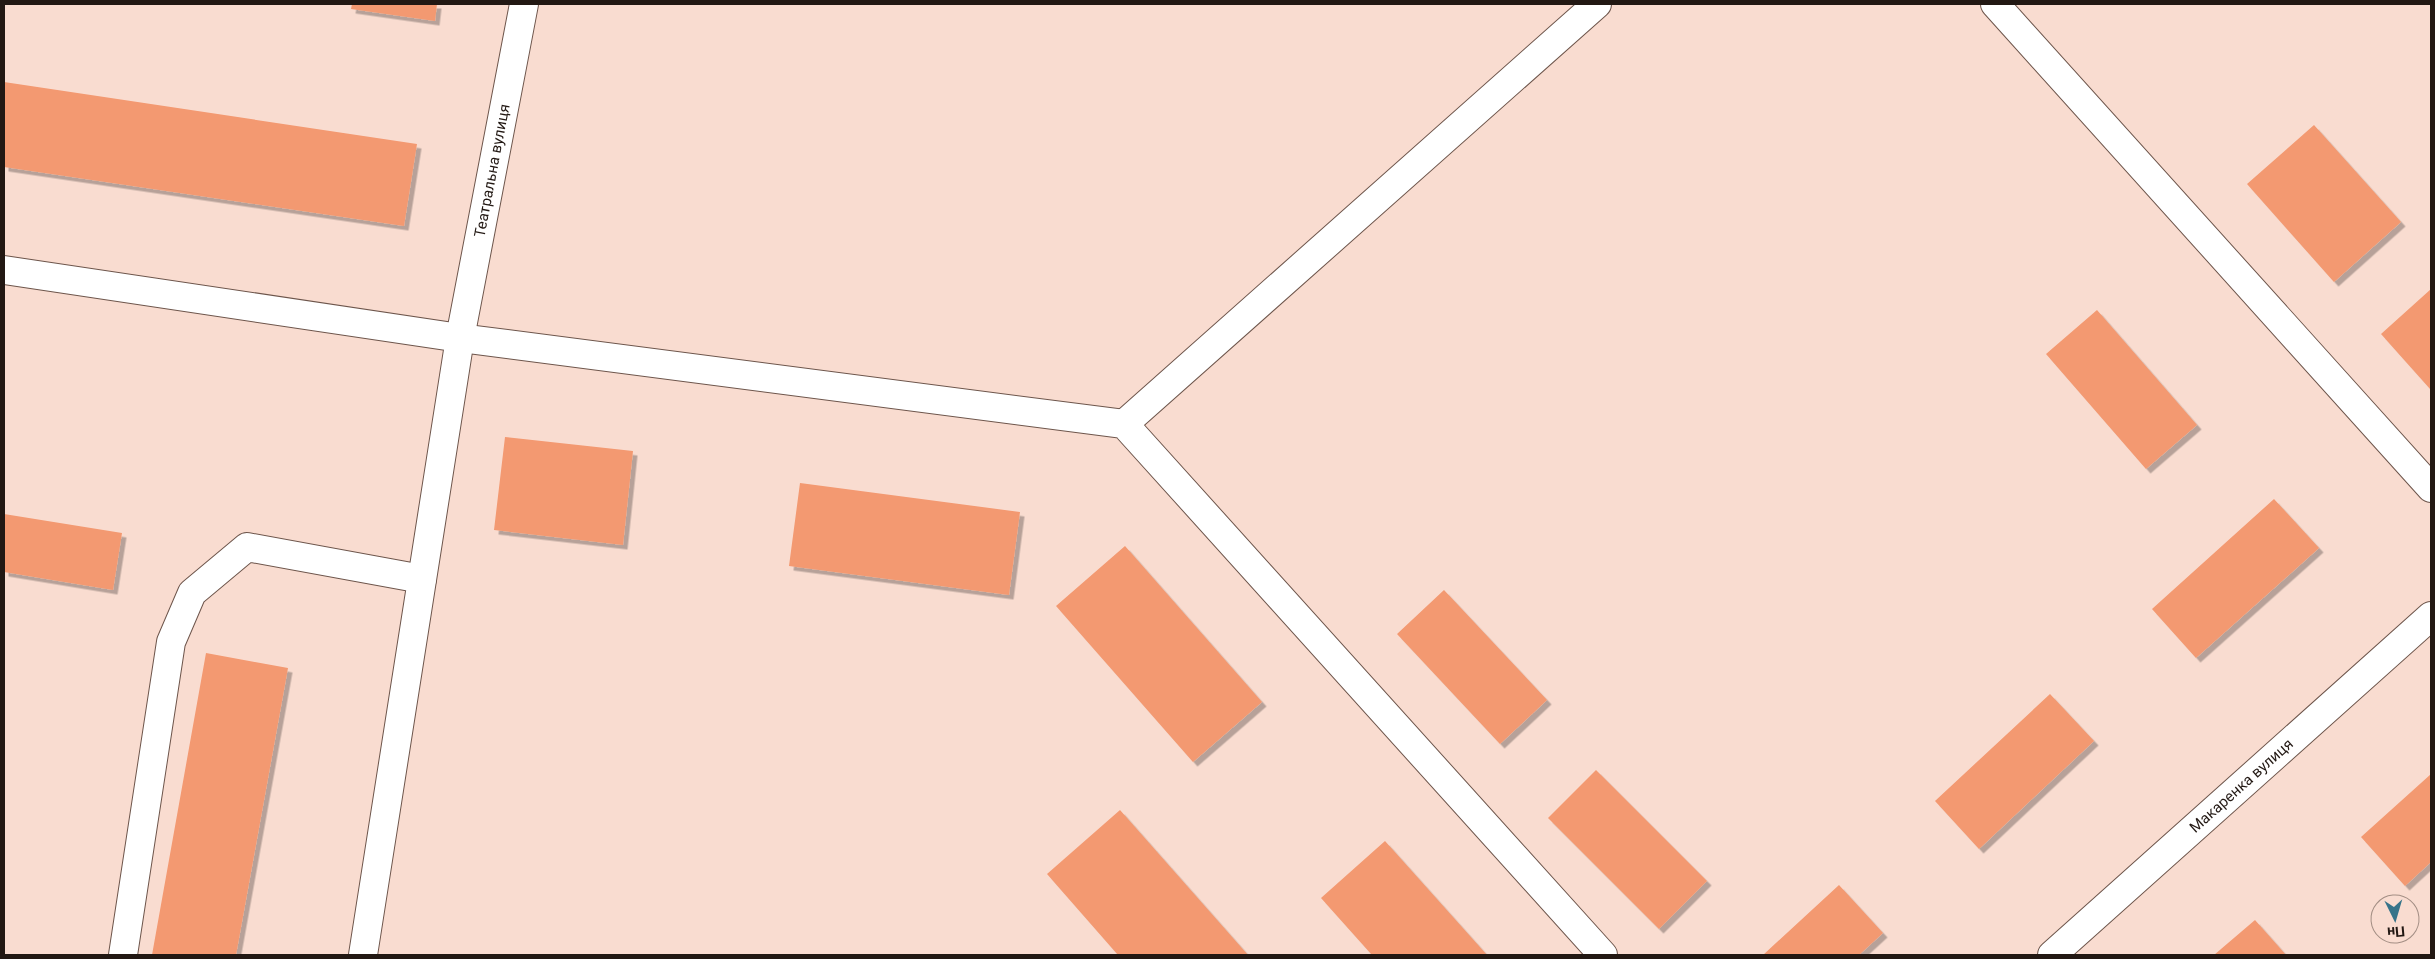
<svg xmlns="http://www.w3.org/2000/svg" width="2435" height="959" viewBox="0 0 2435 959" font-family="Roboto,sans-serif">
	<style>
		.building { fill: #f39971; filter: url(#shadow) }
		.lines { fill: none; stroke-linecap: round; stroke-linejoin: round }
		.minor-casing { stroke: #6d554b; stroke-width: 30 }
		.minor { stroke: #fff; stroke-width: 28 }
		.labels { text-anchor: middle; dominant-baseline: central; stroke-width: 4.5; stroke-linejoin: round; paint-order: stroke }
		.street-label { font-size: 15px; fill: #221813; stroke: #f9dcd0 }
	</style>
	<defs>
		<filter id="shadow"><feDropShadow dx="4.5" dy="4.5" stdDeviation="0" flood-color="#0004"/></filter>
	</defs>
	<rect width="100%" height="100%" fill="#f9dcd0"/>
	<path class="building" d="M352,4H437L435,21L351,9Z
		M4,82L417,144L404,226L4,167Z
		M2314,125L2401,222L2334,282L2247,184Z
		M2431,289V390L2381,334Z
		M2097,310L2197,425L2146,469L2046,354Z
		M505,437L633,451L623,545L494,530Z
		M800,483L1020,512L1009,595L789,566Z
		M2274,499L2319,548L2196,658L2152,609Z
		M4,514L122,533L113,590L4,572Z
		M1125,546L1262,702L1193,762L1056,606Z
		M1444,590L1547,700L1500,744L1397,634Z
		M206,653L288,668L236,955H152Z
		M2050,694L2094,741L1979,849L1935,801Z
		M1596,770L1707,881L1659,929L1548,818Z
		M2431,774V862L2405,886L2361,837Z
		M1120,810L1248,955H1118L1047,874Z
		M1385,841L1487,955H1372L1321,898Z
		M1839,885L1883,933L1859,955H1763Z
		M2255,920L2286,955H2214Z"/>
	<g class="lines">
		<defs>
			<g id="minor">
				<path d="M1995,4L2431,488"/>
				<path d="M4,270L460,338L1124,424L1603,955"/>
				<path d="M1124,424L1597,4"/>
				<path d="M123,955L171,642L192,593L247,547L422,579"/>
				<path id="s1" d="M363,955L460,338L524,4"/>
				<path id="s2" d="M2052,955L2431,616"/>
			</g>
		</defs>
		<use href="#minor" class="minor-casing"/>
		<use href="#minor" class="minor"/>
	</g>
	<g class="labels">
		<g class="street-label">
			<text stroke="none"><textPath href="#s1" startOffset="795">Театральна вулиця</textPath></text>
			<text stroke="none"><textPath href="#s2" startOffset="254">Макаренка вулиця</textPath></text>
		</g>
	</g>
	<rect width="2435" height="959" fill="none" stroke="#221813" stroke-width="10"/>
	<g transform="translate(2395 919) rotate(175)"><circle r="24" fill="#f9dcd0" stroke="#a38e84"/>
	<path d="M0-4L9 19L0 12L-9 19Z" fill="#37748a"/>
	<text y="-8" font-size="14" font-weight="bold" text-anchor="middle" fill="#221813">Пн</text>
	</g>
</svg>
